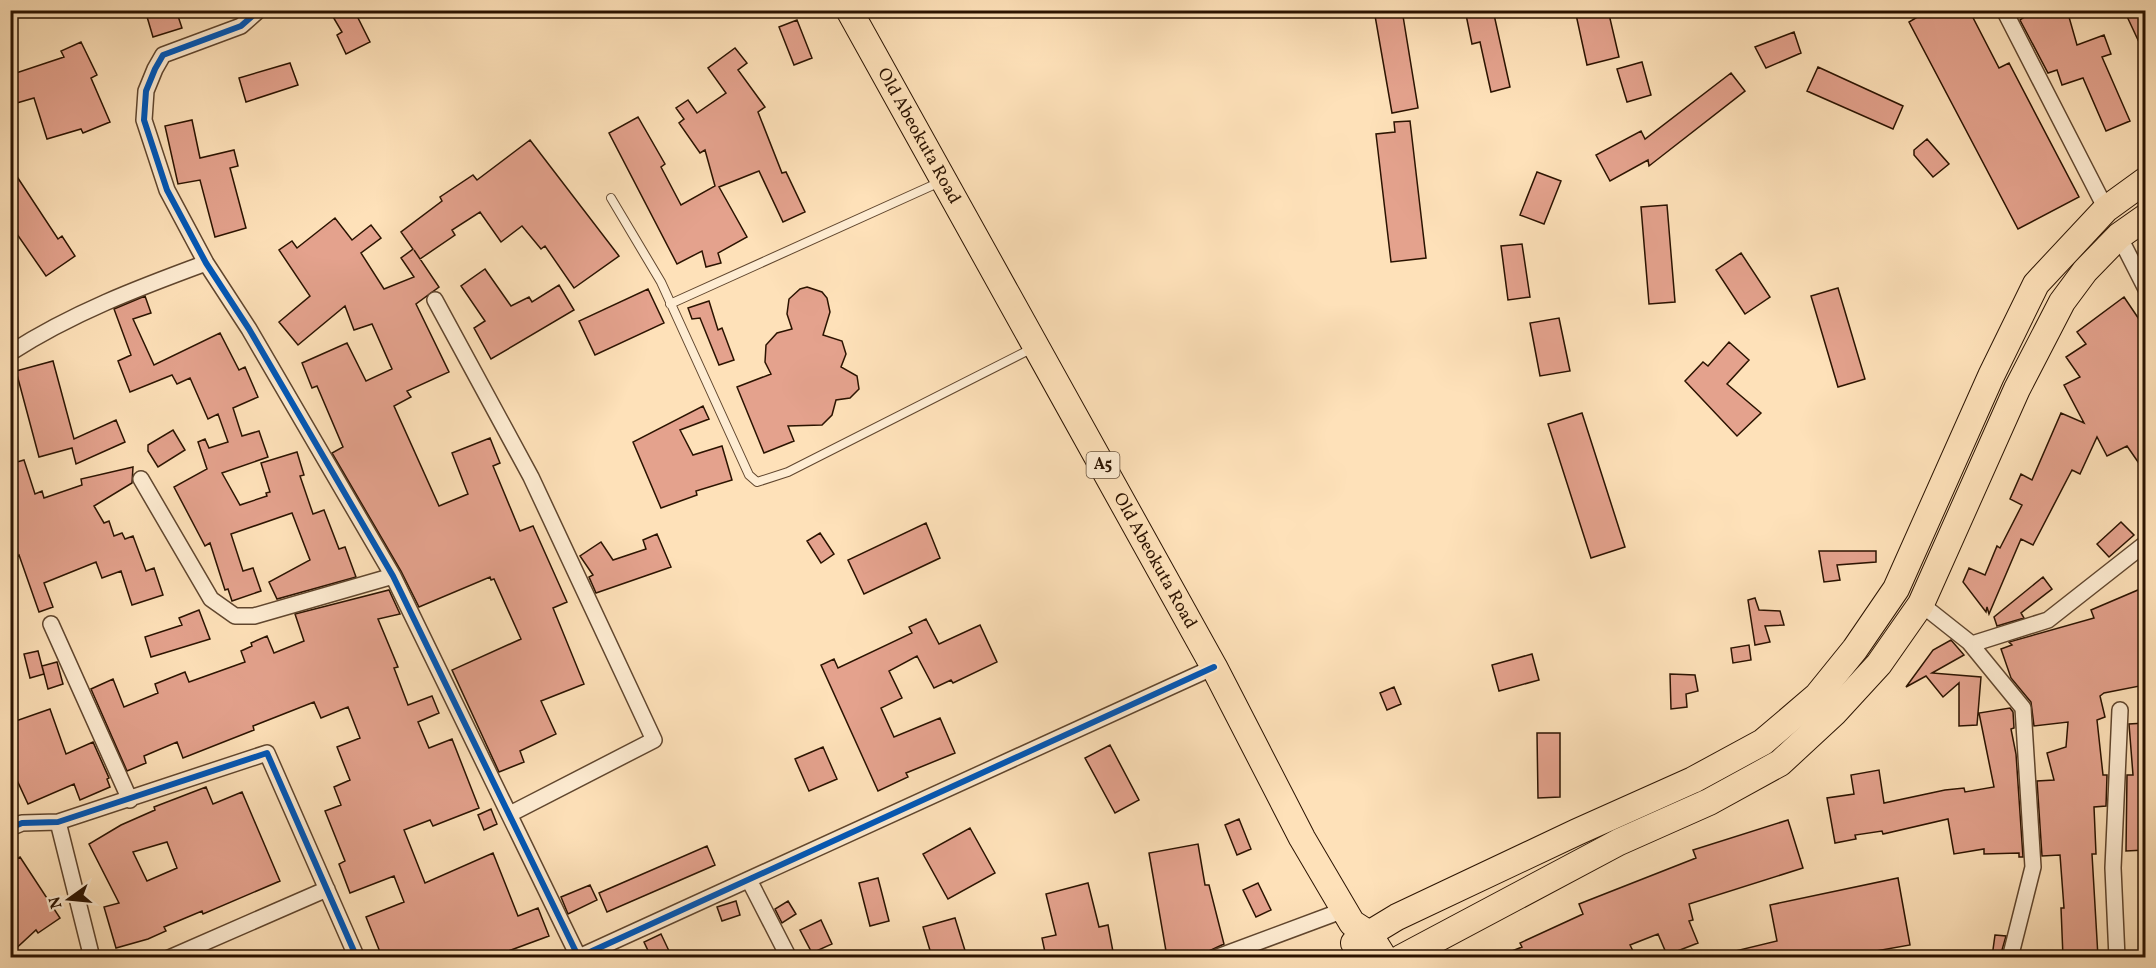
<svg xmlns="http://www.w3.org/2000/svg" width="2156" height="968" viewBox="0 0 2156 968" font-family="Vollkorn,serif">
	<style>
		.building { fill: #e4a28d; stroke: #2b1300; stroke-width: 1.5; fill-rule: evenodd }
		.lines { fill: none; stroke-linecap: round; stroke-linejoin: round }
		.lane-casing { stroke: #60462e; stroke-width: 10 }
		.street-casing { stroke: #60462e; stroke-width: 18 }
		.highway-casing { stroke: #2b1300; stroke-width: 28 }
		.lane { stroke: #feecd2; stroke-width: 8 }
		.street { stroke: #feecd2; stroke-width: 15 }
		.highway { stroke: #fee1b9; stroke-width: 26 }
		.cycleway-casing { stroke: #feecd2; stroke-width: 10 }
		.cycleway { stroke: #0057b8; stroke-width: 6 }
		.labels { text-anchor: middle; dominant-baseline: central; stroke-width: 4.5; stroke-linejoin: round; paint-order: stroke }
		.shield { fill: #feecd2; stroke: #6a543f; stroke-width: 1.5 }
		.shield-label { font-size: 16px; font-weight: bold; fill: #2b1300 }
		.street-label { font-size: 18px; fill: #2b1300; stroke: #feecd2 }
	</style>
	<rect width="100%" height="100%" fill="#fee1b9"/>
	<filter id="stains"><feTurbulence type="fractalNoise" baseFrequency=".00333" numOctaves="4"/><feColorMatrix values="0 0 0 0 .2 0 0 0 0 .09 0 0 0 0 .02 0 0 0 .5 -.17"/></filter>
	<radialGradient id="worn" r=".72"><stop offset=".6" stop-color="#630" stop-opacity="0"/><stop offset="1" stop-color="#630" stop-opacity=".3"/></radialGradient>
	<path class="building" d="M145,10H176L182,28L153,37Z
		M329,10H354L370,42L346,54L337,35L342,32Z
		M1374,10H1402L1418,108L1392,113Z
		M1465,10H1493L1510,87L1491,92L1480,42L1472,44Z
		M1575,10H1608L1619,57L1587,65Z
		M1929,10H1969L1999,68L2009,63L2079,197L2018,229L1909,22Z
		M2035,10H2067L2077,45L2104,35L2111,54L2102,57L2130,121L2106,131L2083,78L2062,85L2057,70L2048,73L2020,20Z
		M2124,10H2145V55Z
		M797,20L812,58L794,65L779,27Z
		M1794,32L1801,53L1766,68L1755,47Z
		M81,42L97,75L91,78L110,122L83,133L81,129L47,139L34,98L10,105V75L64,57L61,51Z
		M735,48L747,63L738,70L765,107L758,112L782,173L786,172L805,212L783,222L759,171L719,187L747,237L718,253L721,263L706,267L702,251L677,264L609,133L638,117L665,164L661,167L681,205L715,186L705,150L700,153L679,123L684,119L676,108L688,100L697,113L726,93L708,68Z
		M1642,62L1651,95L1627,102L1617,69Z
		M290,63L298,85L246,102L239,78Z
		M1818,67L1903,106L1893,129L1807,91Z
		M1731,73L1745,91L1649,166L1648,160L1610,181L1596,155L1641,131L1645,139Z
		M192,120L200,158L234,150L238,166L230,168L246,228L215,237L200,180L178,184L165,126Z
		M1410,121L1426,258L1391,262L1376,134L1395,132L1394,122Z
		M1927,139L1949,164L1933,177L1914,155V150Z
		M530,140L619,256L574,288L545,246L541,249L522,226L501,242L480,212L452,230L455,235L420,259L414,250L439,287L416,304L449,372L407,391L411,397L394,406L439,506L468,494L452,453L490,438L500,463L493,466L520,531L533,526L567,602L553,608L584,684L541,701L556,734L520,751L524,762L499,772L452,670L521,639L494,579L491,580L490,577L419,607L401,571L332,453L343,447L317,386L312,388L302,363L347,343L366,381L392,369L372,324L354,330L345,306L298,345L279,322L310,296L279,250L292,241L297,248L335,218L352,240L371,225L381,238L361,253L384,289L414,277L401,258L413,249L401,232L442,201L440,197L473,175L477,180Z
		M10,166L58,239L62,236L75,256L46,276L10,224Z
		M1537,172L1561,181L1544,224L1520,215Z
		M1667,205L1675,302L1649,304L1641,207Z
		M1522,244L1530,297L1508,300L1501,246Z
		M1741,253L1770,297L1745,314L1716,270Z
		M485,269L511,306L529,297L532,302L559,285L574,310L491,359L474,328L485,321L461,286Z
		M807,287L822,292L827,298L830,312L823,335L842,341L846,354L841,367L857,376L859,389L850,398L836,400L832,415L822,425L788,426L794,441L764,453L737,387L771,374L765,362L766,345L777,333L792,329L787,314L789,299L800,289Z
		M1838,288L1865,379L1838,387L1811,296Z
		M648,289L664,323L595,355L579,321Z
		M145,296L151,313L133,319L154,365L220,333L239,370L245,367L258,397L233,408L242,436L259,431L268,457L222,473L240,505L267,496L266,493L270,492L261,463L297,452L304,475L300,476L313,514L324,510L339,549L345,547L356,577L277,599L269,582L310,560L292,513L231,534L243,571L253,568L261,591L232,601L228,589L225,590L210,543L205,546L174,487L207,469L198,442L205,439L209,448L228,442L218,414L208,419L190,378L177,384L172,375L130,392L118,361L131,355L114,309Z
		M2124,297L2145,328V472L2127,446L2107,456L2097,437L2080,474L2072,470L2033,545L2021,539L1989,614L1987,607L1986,612L1963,582L1969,568L1985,575L1997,546L2000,548L2022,505L2010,499L2021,474L2032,480L2061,413L2084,423L2064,385L2080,377L2066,357L2086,344L2077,332Z
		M709,301L718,330L722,328L734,360L719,365L700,318L692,319L688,308Z
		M1559,318L1570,371L1540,376L1530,323Z
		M1729,342L1749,360L1727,384L1761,413L1737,436L1685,381L1703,362L1708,366Z
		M53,361L74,439L116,420L125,442L76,464L72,448L39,457L16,371Z
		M703,406L709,419L680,430L693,455L722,446L732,480L696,491L697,495L661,508L633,442Z
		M1582,413L1625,547L1591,558L1548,424Z
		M173,430L185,450L158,467L148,451V445Z
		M24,460L35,494L42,491L44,498L82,485L81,479L133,467L132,483L94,506L104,523L109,521L114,536L122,533L125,539L133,536L146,571L154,568L163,595L132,605L121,571L102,578L96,562L44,583L53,607L39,612L19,555L10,562V464Z
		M2121,522L2134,535L2109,557L2097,544Z
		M926,523L940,558L864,594L848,560Z
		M820,533L834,554L821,563L807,541Z
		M657,534L671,567L596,593L589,577L593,575L580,556L601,542L613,560L646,549L643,540Z
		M1819,551H1876V562L1837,565L1840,580L1824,582Z
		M2043,577L2052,589L2021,613L2024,618L1997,626L1994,617Z
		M2145,587V685L2104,693L2100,696L2105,717L2097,720L2103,775H2107L2106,806L2094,807L2096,854H2092L2098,957H2063L2061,908H2064L2060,855L2042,856L2037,781L2054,780L2047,753L2066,747L2068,722L2034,726L2031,702L2011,678L2001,649L2012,645L2009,642L2094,618L2091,610Z
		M389,590L400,614L378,619L398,667L394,668L408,705L432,696L439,713L418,722L429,748L452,739L479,808L433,826L430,820L404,830L425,883L493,853L518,916L538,908L549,936L492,957H382L366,917L404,902L394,876L350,893L339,864L345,861L325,811L341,805L334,787L350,780L337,747L360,738L348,707L321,718L314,702L253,726L254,730L183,758L177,742L144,756L146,763L127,771L91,689L113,679L124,707L158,693L155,684L185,672L189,682L245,662L241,651L252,646L251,643L267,636L274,653L304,641L295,614Z
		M1755,598L1759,610L1780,611L1784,625L1765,626L1770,642L1755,645L1748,600Z
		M199,610L210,639L151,657L145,637L182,625L179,618Z
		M926,619L939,644L980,625L997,662L953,683L951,680L934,688L917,656L889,671L902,698L881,708L894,737L940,718L955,753L906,773L908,777L878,791L821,665L834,659L838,668L912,633L909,627Z
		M1951,640L1964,655L1932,673L1981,677L1977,725L1959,726V683L1943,697L1926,676L1906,687L1933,650Z
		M1749,645L1751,660L1733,663L1731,648Z
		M38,651L44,674L30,678L24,654Z
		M1532,654L1539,680L1499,691L1492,665Z
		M57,662L63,684L48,689L42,666Z
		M1670,674L1695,675L1698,691L1686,694L1687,707L1671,709Z
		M1394,687L1401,704L1387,710L1380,693Z
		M2010,708L2013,712L2014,728L2011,729L2016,754L2023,857H2019V853L1984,854V849L1954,854L1948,819L1883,834L1882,831L1855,835L1856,839L1835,843L1827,798L1854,794L1851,775L1879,770L1884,803L1945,790L1964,788L1965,792L1994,787L1979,713Z
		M50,709L66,754L93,742L109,778L107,779L110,787L80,800L74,784L28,804L10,765L14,763L10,752V723Z
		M2145,723V850L2126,851L2127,775H2133L2129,724Z
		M1537,733H1560V797L1538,798Z
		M1110,745L1139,800L1115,813L1085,758Z
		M823,747L837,779L809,791L795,759Z
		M206,787L213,804L242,792L280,881L203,914L202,911L164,927L166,931L148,939L116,948L104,907L119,903L89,844L121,825L155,810L154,807ZM167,842L177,868L147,881L133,852Z
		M491,809L497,824L484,830L478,815Z
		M1239,819L1251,849L1237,855L1225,825Z
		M1788,820L1803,868L1689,904L1693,920L1689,921L1698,943L1667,955L1658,934L1630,945L1636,957H1497L1522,947L1520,943L1583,914L1579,904L1696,858L1693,850Z
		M970,828L995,873L948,899L923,854Z
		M1198,844L1205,885H1209L1224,944L1209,951L1167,957L1149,853Z
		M707,846L715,865L607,912L599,893Z
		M20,857L60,918L38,933L36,930L10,954V863Z
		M878,878L889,921L870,926L859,883Z
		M1898,878L1910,945L1842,957H1731V952L1777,941L1770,905Z
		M1088,883L1099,927L1108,925L1114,957H1046L1042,938L1056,935L1046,894Z
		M1258,883L1271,910L1256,917L1243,890Z
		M590,885L597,900L568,914L561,897Z
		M736,901L740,915L722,921L717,907Z
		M788,901L796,914L782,923L775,909Z
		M955,918L967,957H932L923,927Z
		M821,920L832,944L812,953L800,930Z
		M661,934L670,953L660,957H651L644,942Z
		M1995,935L2006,936L2000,957H1992Z"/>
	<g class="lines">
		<defs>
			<path id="lane" d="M611,198L661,282L749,475L757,482L788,472L1033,348
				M670,304L940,182"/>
			<path id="street" d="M259,10L241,26L163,55L155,69L146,91L144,120L167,190L206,263L249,329L393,576L579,958
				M2004,10L2106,209
				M2119,236L2146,289
				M435,300L531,477L654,740L510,814
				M10,353C72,313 138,288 206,263
				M141,479L211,599L235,616H254L393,576
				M1921,604L1969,642L2023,708L2033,867L2010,958
				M51,624L130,800
				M1972,644L2048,620L2146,543
				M58,822L92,958
				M10,828L22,823L58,822L267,753L357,958
				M749,880L789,958
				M579,957L1214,667
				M169,958L327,889
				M1215,958L1344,910
				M2117,958L2113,868L2120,710"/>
			<g id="highway">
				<path id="s1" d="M849,10L1214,667L1302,838L1352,923L1369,934L1384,958"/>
				<path d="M1354,943L1397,917L1577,832L1693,780L1763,742L1817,696L1855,649L1896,589L1991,376L2036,284L2106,209L2146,180"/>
				<path d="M1401,958L1619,842L1709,802L1780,763L1834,713L1879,664L1921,604L2017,389L2062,302L2085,271L2119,236L2146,217"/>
			</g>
		</defs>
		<use href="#lane" class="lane-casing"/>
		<use href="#street" class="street-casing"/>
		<use href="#highway" class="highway-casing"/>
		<use href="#lane" class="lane"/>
		<use href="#street" class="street"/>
		<use href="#highway" class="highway"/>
		<defs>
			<path id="cycleway" d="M259,10L241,26L163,55L155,69L146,91L144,120L167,190L206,263L249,329L393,576L579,958
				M10,828L22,823L58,822L267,753L357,958
				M579,957L1214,667"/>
		</defs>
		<use href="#cycleway" class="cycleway-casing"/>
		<use href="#cycleway" class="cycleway"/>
	</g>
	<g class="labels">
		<rect class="shield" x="1086.5" y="452" width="33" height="26" rx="4.5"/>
		<g class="shield-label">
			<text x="1103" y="465">A5</text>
		</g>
		<g class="street-label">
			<text stroke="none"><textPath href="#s1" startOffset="144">Old Abeokuta Road</textPath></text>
			<text stroke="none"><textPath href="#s1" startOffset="630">Old Abeokuta Road</textPath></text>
		</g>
	</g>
	<rect width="2156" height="968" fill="none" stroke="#fee1b9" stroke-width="36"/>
	<rect x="12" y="12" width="2132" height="944" fill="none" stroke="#2b1300" stroke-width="3"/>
	<rect x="18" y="18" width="2120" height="932" fill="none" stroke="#2b1300" stroke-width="1.5"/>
	<g transform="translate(69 899) rotate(255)" stroke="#feecd2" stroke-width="4.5" paint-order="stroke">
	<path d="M0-4.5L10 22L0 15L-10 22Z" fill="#2b1300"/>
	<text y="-9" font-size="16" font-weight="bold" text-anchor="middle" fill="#2b1300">N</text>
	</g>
	<rect width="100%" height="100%" filter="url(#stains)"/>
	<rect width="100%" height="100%" fill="url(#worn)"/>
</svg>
